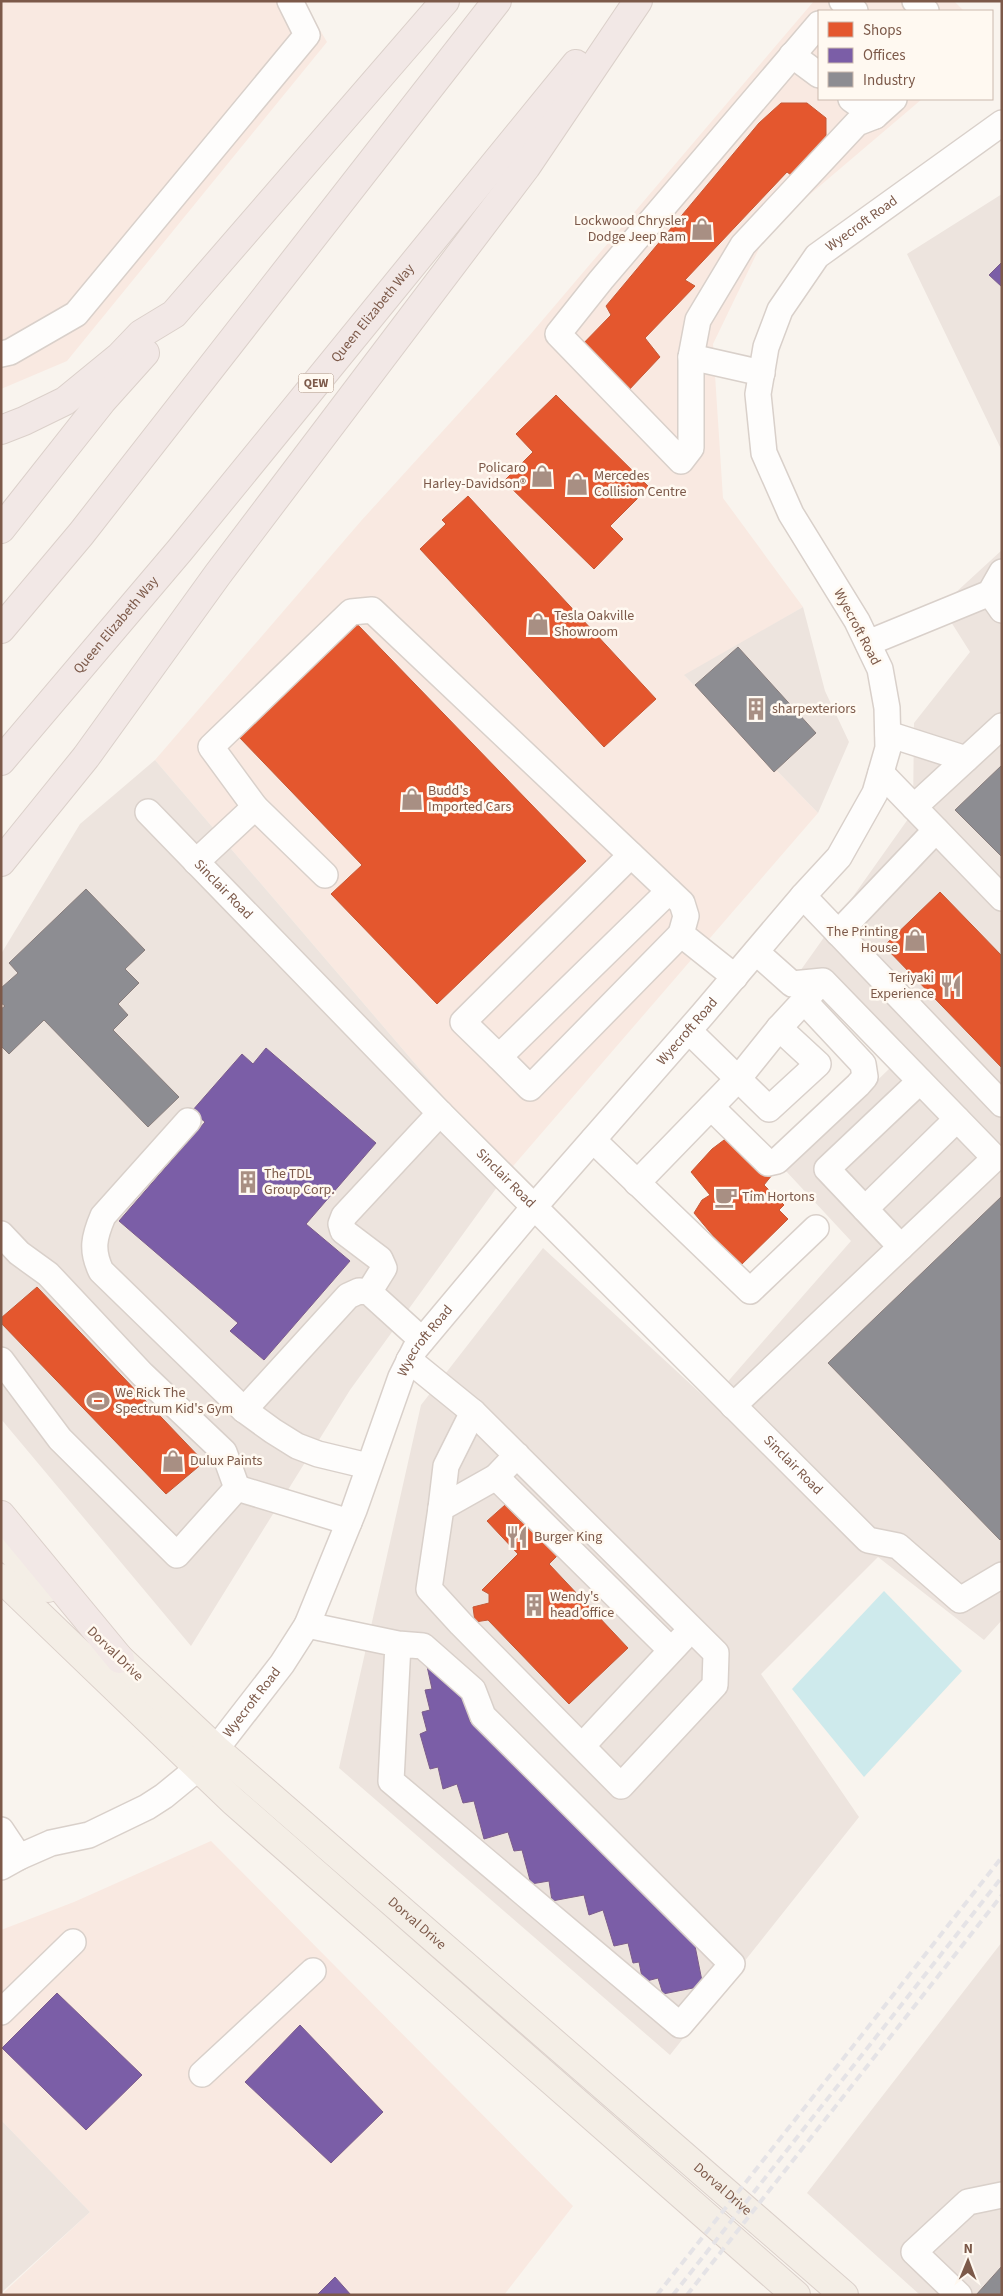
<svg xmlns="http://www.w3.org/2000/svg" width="1003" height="2296" viewBox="0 0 1003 2296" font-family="'Source Sans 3',sans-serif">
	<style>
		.commercial { fill: #f9e9e1 }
		.industrial { fill: #ede4de }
		.water { fill: #ceeaec }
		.shops { fill: #e4572e; stroke: #c55836 }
		.offices { fill: #7b5ea7; stroke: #7b5c8b }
		.industry { fill: #8d8d92; stroke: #887d7c }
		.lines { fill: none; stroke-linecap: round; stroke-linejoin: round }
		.minor-casing { stroke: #d9d0ca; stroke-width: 28 }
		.major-casing { stroke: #dbd0ca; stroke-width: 30 }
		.highway-casing { stroke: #dbd0ca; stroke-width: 30 }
		.minor { stroke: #fefdfc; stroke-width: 25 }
		.major { stroke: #f4eee6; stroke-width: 28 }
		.highway { stroke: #f2e8e6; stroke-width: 28 }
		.rail { stroke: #e5e3e6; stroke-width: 4; stroke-dasharray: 8 5; stroke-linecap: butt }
		.labels { text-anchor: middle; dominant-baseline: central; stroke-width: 5; stroke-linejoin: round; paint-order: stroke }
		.shield { fill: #fff9f1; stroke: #a3897b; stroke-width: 1 }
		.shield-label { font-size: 12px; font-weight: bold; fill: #7c5949 }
		.poi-label { font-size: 14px; fill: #7c5949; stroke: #fff9f1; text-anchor: start }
		.street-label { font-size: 14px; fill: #7c5949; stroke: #fff9f1 }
	</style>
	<rect width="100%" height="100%" fill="#f9f4ee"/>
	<path class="commercial" d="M1,1H303L327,42L67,361L1,389Z
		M814,1H954L964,11H819V99H922L768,230L713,344L723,498L803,607L685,676L818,813L508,1172L155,760L361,521L529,336Z
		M211,1841L573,2206L504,2295H1L90,2212L1,2120V1930L74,1902Z"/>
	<path class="industrial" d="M1002,194V451L907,254Z
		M1002,550V1620L984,1640L878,1557L761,1674L859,1817L670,2055L339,1768L421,1405L543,1248L710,1402L851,1241L785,1170L890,1068L798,974L913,812L914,723L970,652L941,606Z
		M803,607L825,691L849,742L818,813L684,675Z
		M155,760L508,1172L350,1390L191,1646L1,1419V954L80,824Z
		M1002,1942V2295H920L807,2193Z
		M1,2120L90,2212L1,2293Z"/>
	<path class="water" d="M884,1591L962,1671L864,1777L792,1689Z"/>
	<path class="shops" d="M781,103H807L826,118V137L795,178L787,172L685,280L695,286L645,338L660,357L627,392L577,350L611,315L606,306L759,123Z
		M556,395L649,487L610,526L623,539L594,569L504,481L533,452L516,434Z
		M468,496L656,699L604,747L420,549L446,524L442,520Z
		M357,624L586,861L437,1004L331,894L362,865L239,737Z
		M940,892L1002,956V1068L884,946Z
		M732,1134L772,1175L764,1185L784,1205L779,1210L788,1219L739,1267L694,1213L702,1200L710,1195L691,1172L712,1149Z
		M37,1287L204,1462L166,1494L1,1323V1318Z
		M505,1505L521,1522L526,1518L559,1554L549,1564L628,1648L569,1704L488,1620L475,1622L473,1607L489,1603V1594L482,1590L518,1554L487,1521Z"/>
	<path class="offices" d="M1002,262V287L989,275Z
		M266,1048L376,1143L306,1224L350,1261L264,1360L230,1331L238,1323L119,1221L205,1122L192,1111L242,1054L253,1064Z
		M425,1657L464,1698L470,1722L695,1946L703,1986L663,1994L658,1978L643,1982L639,1962L633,1963L628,1943L614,1946L603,1910L589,1915L584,1895L552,1901L549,1881L531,1884L522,1850L514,1851L508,1832L484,1839L474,1801L463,1803L457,1784L443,1789L438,1767L430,1769L420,1734L427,1731L422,1712L430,1710L425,1690L432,1689Z
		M57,1993L142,2075L86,2130L2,2048Z
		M300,2025L383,2112L331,2163L245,2082Z
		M335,2277L351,2295H317Z"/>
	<path class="industry" d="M738,647L816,733L774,772L695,685Z
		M1002,765V857L955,810Z
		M86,889L145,950L125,969L139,983L118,1004L128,1015L113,1030L179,1097L148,1127L44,1020L9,1054L1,1046V1009L5,1006L1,1003V988L18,973L9,963Z
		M1002,1196V1538L1000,1540L828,1363Z
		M1002,2266V2295H976Z"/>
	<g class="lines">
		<defs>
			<g id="minor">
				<path d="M842,1L855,11"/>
				<path d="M915,1L926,11"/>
				<path d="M819,24L601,280L558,334L681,461L691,448V357L698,320L743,245L857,123L875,116L894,99"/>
				<path d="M792,55L819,75"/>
				<path d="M851,99L875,116"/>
				<path d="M1,354L10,352L76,314L307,35L290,1"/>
				<path d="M691,357L762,373"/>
				<path d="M990,593L1002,610"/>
				<path d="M868,643L990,593L1002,572"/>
				<path d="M888,734L966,759"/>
				<path d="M881,773L1002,898"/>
				<path d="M255,807L325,875"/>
				<path d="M914,807L1002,726"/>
				<path id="s1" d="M148,812L440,1113L868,1540L898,1546L960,1600L1002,1575"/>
				<path d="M631,855L463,1022L499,1057L669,891"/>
				<path d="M196,862L255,807L211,747L351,612L372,610L682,903L686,916L681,934L735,977"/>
				<path d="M803,896L1002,1104"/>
				<path d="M838,933L936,830"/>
				<path d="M689,1031L769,1109L818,1064L779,1028"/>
				<path d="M499,1057L530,1088L681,934"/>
				<path d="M711,1107L768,1163L777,1161L858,1085L865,1077L863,1064L804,1001"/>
				<path d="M188,1121L103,1216C94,1237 91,1250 101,1271L244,1410L273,1431L297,1446L318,1454L368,1466"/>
				<path d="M593,1140L750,1291L816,1228"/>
				<path d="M637,1183L738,1079L779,1028L815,989"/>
				<path d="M865,1209L957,1119"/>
				<path d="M1,1234L19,1253L48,1274L142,1374L224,1452L237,1488"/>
				<path d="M901,1247L827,1169L920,1081"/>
				<path d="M369,1292L384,1268L380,1259L343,1231L341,1224L344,1216L440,1113"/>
				<path d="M1,1360L60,1439L177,1555L237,1488"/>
				<path d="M409,1360L473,1412L716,1653L715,1685L621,1786L461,1624L429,1589L441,1508L496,1477L517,1455"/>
				<path d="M733,1406L995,1158L823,981L792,984L756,952"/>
				<path d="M244,1410L348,1296L359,1291L369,1292L422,1340"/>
				<path d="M496,1477L671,1650"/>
				<path d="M237,1488L349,1522"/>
				<path d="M441,1508L446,1466L473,1412"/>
				<path d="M307,1625L398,1644L391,1781L680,2025L732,1964L483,1716L473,1690L423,1646L398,1644"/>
				<path d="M583,1745L682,1639"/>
				<path d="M1,1830L19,1857"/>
				<path id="s2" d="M1,1867L19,1857L51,1843L89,1835L147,1807L164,1796L197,1769L216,1749L282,1664L307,1625L354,1510L401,1377L415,1349L534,1207L703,1014L803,896L839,857L875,793L888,748L887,708L880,669L857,621L791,514L764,453L758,394L766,347L780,310L817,256L1002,123"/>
				<path d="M1,2012L73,1942"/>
				<path d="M202,2074L313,1971"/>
				<path d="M959,2295L914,2252L968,2202L1002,2195"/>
			</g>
			<g id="major">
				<path d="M1,1541L48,1588"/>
				<path d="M1,1578L233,1801L796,2295"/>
				<path id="s3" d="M103,1643L216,1749L844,2295"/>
			</g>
			<g id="highway">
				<path d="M1,430L24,421L65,401L120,356L141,334L174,314L445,1"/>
				<path d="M1,529L102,401L145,353"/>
				<path d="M1,629L81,534L497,1"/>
				<path id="s4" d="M1,761L180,550L576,64"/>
				<path d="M1,862L86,757L218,574L526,167L638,1"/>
				<path d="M1,1515L120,1659"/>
			</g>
		</defs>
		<use href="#minor" class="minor-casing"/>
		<use href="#major" class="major-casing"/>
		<use href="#highway" class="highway-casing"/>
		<use href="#minor" class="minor"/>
		<use href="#major" class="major"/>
		<use href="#highway" class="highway"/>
		<path class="rail" d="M657,2295L1002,1857
			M673,2295L1002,1877
			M687,2295L1002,1895"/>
	</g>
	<defs>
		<symbol id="shop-bare" viewBox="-9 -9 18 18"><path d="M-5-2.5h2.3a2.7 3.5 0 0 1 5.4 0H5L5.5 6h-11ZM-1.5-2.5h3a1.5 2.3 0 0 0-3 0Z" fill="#a88f83" stroke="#fff9f1" stroke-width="2.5" paint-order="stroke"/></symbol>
		<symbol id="building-bare" viewBox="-9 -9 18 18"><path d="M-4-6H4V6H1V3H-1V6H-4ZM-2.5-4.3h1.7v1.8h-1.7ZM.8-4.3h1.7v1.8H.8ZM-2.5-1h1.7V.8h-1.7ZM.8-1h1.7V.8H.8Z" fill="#a88f83" stroke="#fff9f1" stroke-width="2.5" paint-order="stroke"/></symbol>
		<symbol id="restaurant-bare" viewBox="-9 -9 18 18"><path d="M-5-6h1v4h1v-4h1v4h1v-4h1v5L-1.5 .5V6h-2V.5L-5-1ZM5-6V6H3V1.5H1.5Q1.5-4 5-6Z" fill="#a88f83" stroke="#fff9f1" stroke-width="2.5" paint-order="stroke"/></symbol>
		<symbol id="cafe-bare" viewBox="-9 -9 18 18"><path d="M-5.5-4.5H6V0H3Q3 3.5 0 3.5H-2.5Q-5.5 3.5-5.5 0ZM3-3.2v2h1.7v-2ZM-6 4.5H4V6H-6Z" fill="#a88f83" stroke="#fff9f1" stroke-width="2.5" paint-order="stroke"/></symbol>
		<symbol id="stadium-bare" viewBox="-9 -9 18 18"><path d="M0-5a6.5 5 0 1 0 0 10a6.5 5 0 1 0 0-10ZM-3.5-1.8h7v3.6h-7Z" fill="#a88f83" stroke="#fff9f1" stroke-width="2.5" paint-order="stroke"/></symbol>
	</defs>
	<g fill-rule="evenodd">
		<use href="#shop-bare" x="686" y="213" width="32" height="32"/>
		<use href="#shop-bare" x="526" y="460" width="32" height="32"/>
		<use href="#shop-bare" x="561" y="468" width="32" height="32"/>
		<use href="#shop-bare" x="522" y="608" width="32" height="32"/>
		<use href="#building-bare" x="740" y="693" width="32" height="32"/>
		<use href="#shop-bare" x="396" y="783" width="32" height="32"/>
		<use href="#shop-bare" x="899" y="924" width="32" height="32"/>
		<use href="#restaurant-bare" x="935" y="970" width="32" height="32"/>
		<use href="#building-bare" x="232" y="1166" width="32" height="32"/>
		<use href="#cafe-bare" x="710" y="1181" width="32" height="32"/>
		<use href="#stadium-bare" x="82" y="1385" width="32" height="32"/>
		<use href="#shop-bare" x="157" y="1445" width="32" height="32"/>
		<use href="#restaurant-bare" x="501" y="1521" width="32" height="32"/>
		<use href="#building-bare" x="518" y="1589" width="32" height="32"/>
	</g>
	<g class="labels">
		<rect class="shield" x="298.5" y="373.5" width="35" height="19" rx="4"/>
		<g class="shield-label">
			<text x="316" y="383">QEW</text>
		</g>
		<g class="poi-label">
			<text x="686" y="221" text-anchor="end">Lockwood Chrysler<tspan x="686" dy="16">Dodge Jeep Ram</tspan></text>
			<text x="526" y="468" text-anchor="end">Policaro<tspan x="526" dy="16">Harley-Davidson®</tspan></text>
			<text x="594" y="476">Mercedes<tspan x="594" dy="16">Collision Centre</tspan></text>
			<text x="554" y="616">Tesla Oakville<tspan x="554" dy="16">Showroom</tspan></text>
			<text x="772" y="709">sharpexteriors</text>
			<text x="428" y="791">Budd's<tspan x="428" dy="16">Imported Cars</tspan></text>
			<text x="898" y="932" text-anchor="end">The Printing<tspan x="898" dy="16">House</tspan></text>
			<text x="934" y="978" text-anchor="end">Teriyaki<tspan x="934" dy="16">Experience</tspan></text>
			<text x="264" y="1174">The TDL<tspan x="264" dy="16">Group Corp.</tspan></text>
			<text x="742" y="1197">Tim Hortons</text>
			<text x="115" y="1393">We Rick The<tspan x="115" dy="16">Spectrum Kid's Gym</tspan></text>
			<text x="190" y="1461">Dulux Paints</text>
			<text x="534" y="1537">Burger King</text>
			<text x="550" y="1597">Wendy's<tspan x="550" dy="16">head office</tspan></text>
		</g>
		<g class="street-label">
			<text stroke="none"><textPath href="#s2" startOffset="2062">Wyecroft Road</textPath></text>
			<text stroke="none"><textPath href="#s4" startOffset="582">Queen Elizabeth Way</textPath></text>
			<text stroke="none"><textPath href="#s4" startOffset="178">Queen Elizabeth Way</textPath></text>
			<text transform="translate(857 627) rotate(62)">Wyecroft Road</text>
			<text stroke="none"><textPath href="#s1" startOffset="108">Sinclair Road</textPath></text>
			<text stroke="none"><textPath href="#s2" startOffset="1118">Wyecroft Road</textPath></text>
			<text stroke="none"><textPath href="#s1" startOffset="512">Sinclair Road</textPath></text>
			<text stroke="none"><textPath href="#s2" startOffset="712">Wyecroft Road</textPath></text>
			<text stroke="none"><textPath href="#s1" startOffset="918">Sinclair Road</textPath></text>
			<text transform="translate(115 1654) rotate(44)">Dorval Drive</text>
			<text stroke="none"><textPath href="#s2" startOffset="308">Wyecroft Road</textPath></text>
			<text stroke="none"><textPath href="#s3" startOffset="421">Dorval Drive</textPath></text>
			<text stroke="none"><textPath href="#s3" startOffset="826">Dorval Drive</textPath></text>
		</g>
	</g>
	<rect width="1003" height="2296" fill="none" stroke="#7c5949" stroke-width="5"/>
	<rect x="818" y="10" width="175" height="90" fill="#fff9f1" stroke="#cbb9ae"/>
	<rect x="828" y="22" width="25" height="15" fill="#e4572e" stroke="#cbb9ae"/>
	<text x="863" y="35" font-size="15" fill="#7c5949">Shops</text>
	<rect x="828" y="48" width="25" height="15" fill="#7b5ea7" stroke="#cbb9ae"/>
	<text x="863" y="60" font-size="15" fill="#7c5949">Offices</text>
	<rect x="828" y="72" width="25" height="15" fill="#8d8d92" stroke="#cbb9ae"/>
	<text x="863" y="85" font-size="15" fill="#7c5949">Industry</text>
	<g transform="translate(968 2261) rotate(1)" stroke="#fff9f1" stroke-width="4" paint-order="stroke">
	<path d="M0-4L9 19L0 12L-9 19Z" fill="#7c5949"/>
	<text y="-8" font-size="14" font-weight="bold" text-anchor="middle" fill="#7c5949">N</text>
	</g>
</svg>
